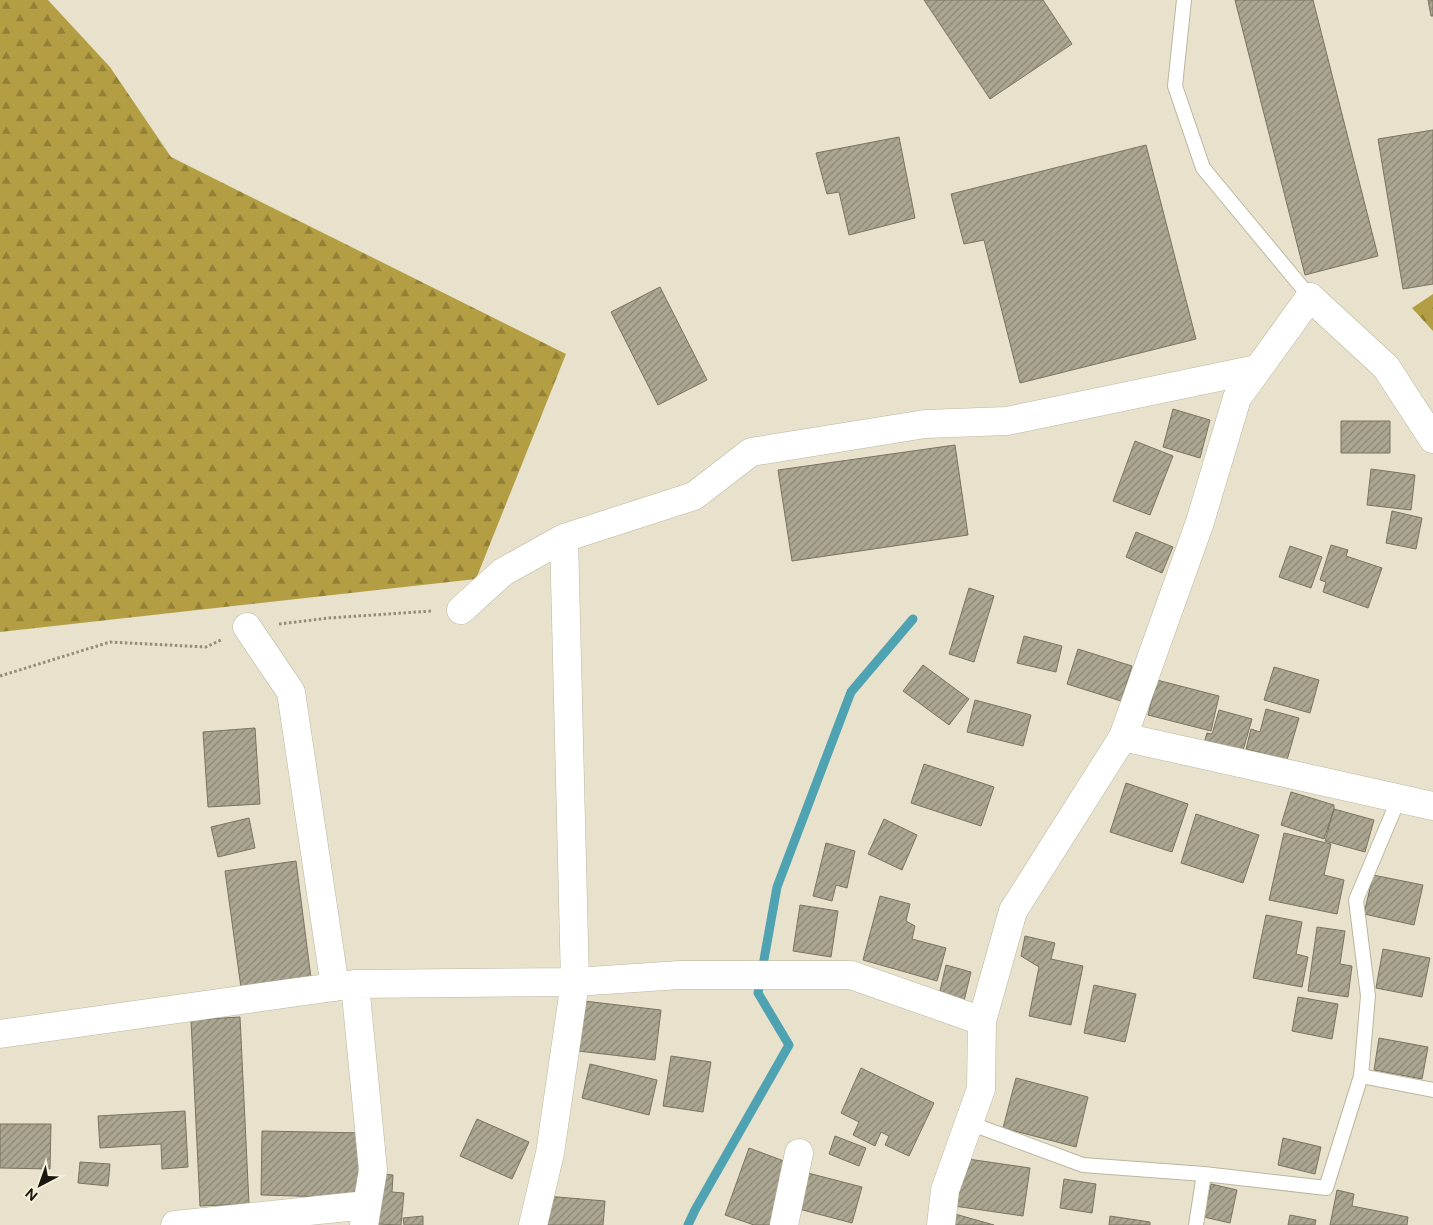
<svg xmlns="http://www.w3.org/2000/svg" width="1433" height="1225" viewBox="0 0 1433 1225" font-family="Figtree,sans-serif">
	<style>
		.forest { fill: url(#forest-firs) }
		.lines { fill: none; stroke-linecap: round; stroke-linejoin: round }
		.stream { stroke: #4fa2b2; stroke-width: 9 }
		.building { fill: url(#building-hatch); stroke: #797460 }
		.service-casing { stroke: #bbb6a0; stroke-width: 16 }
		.minor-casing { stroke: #bbb6a0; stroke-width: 29 }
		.tertiary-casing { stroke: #bbb6a0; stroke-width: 29 }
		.path { stroke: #918c7c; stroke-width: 3; stroke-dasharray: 2.5 2.5; stroke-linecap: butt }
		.service { stroke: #fff; stroke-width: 14 }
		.minor { stroke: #fff; stroke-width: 28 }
		.tertiary { stroke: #fff; stroke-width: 28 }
	</style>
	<defs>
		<pattern id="forest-firs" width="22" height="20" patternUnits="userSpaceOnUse" patternTransform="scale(1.25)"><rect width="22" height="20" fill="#b49e44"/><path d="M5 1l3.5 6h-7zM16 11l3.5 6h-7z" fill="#928037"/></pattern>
		<pattern id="building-hatch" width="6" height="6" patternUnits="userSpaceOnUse" patternTransform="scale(1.25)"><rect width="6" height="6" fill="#aba691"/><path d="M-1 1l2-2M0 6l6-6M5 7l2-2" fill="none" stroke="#8a8675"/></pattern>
	</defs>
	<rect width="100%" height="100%" fill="#e8e2cc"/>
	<path class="forest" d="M0,0H48L110,67L171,157L566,354L476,579L0,632Z
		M1433,294V331L1412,308Z"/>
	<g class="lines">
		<path class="stream" d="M688,1225L695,1210L789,1045L758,993L777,887L851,692L913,619"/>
	</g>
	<path class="building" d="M924,0H1043L1072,44L990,99Z
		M1235,0H1313L1378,256L1305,275Z
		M1428,0H1433V16H1431Z
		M1433,130V284L1403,289L1378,139Z
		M899,137L915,218L849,235L839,192L827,194L816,153Z
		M1146,145L1196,339L1020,383L984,240L964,244L951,194Z
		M660,287L707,380L658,405L611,312Z
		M1173,409L1210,420L1200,458L1163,447Z
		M1341,421H1390V453H1341Z
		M1135,441L1173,456L1150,515L1113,501Z
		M955,445L968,535L792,561L778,470Z
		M1371,469L1415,475L1411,510L1367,505Z
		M1392,511L1422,518L1416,549L1386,543Z
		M1136,532L1173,547L1162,573L1126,557Z
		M1331,545L1348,550L1346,556L1382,568L1368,608L1323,592L1326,582L1320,580Z
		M1290,546L1322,557L1311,588L1279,577Z
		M969,588L994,596L974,662L949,654Z
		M1024,636L1062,646L1056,672L1017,663Z
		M1078,649L1132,666L1121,701L1067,684Z
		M923,665L969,699L949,725L903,691Z
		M1274,667L1319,680L1310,713L1264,700Z
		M1157,680L1219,696L1211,731L1148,715Z
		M975,700L1031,715L1023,746L967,732Z
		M1266,709L1299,718L1287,760L1246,749L1251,729L1260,732Z
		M1219,710L1252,719L1242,754L1204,743L1207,733L1212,734Z
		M255,728L260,804L208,807L203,732Z
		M924,764L994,787L981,826L911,803Z
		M1126,783L1188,804L1172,852L1110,832Z
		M1291,792L1334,805V809L1324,839L1281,825Z
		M1334,809L1374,820L1365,852L1325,841Z
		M1196,814L1259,835L1243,883L1181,863Z
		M249,818L255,848L218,857L211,827Z
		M884,819L917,835L902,870L868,854Z
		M1284,833L1331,844L1324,875L1344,880L1337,914L1269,900Z
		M826,843L855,851L847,888L836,885L832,901L813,896Z
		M296,861L312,986L242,995L225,871Z
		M1373,875L1423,885L1414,925L1364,914Z
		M880,896L910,904L906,921L915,926L912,939L946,948L937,981L863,960Z
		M800,905L838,911L831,957L793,951Z
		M1266,915L1302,922L1296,954L1308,957L1302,987L1253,978Z
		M1317,927L1345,931L1340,964L1352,966L1348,997L1308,991Z
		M1025,936L1055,943L1051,959L1083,966L1071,1025L1029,1016L1039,967L1021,956Z
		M1383,949L1430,958L1422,997L1376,988Z
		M946,965L971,972L964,1001L939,995Z
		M1094,985L1136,994L1125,1042L1084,1033Z
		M1298,997L1338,1004L1332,1039L1292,1031Z
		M584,1001L661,1010L655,1060L578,1051Z
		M240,1017L249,1204L200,1206L191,1020Z
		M1379,1038L1428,1047L1422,1079L1374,1070Z
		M671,1056L711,1062L703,1112L663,1106Z
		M590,1064L657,1080L649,1115L582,1098Z
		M861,1068L934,1103L909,1156L885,1145L889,1136L881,1132L875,1146L853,1135L859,1122L841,1113Z
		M1016,1078L1088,1097L1076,1147L1003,1128Z
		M185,1111L188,1167L162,1169L161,1144L100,1148L98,1116Z
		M477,1119L529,1142L512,1179L460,1156Z
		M0,1124H51L50,1169L0,1168Z
		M262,1131L365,1133L363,1198L261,1195Z
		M835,1136L866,1148L859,1166L829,1154Z
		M1283,1138L1321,1147L1315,1174L1278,1165Z
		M749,1148L792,1164L770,1225H754L725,1215Z
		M961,1158L1030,1168L1023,1216L954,1206Z
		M80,1162L110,1164L108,1186L78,1183Z
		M808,1173L862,1187L852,1223L799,1209Z
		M381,1174L393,1175L392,1192L404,1193L401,1225L376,1224Z
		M1064,1179L1096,1184L1092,1213L1060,1208Z
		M1211,1184L1237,1190L1230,1223L1204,1217Z
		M1337,1190L1354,1194L1352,1206L1408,1217L1407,1225H1330Z
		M546,1196L605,1201L603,1225H543Z
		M955,1214L994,1225H955Z
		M1290,1215L1316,1220L1315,1225H1288Z
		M423,1216V1225H404L403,1218Z
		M1110,1216L1150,1222V1225H1109Z"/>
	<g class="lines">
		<defs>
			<path id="service" d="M1184,0L1175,86L1203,168L1310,297
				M1361,1076L1433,1090
				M969,1123L1083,1165L1204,1174L1326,1188L1361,1076L1368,996L1356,900L1399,798
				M1196,1225L1204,1174"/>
			<path id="minor" d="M461,610L503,572L564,538L694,496L751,452L925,424L1007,421L1257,369
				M247,627L291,692L335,987
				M1123,737L1433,806
				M355,984L373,1170L364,1225
				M0,1034L355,984L575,982L680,975H851L982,1021
				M175,1225L367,1205
				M533,1225L550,1153L575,982L564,538
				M784,1225L799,1153
				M941,1225L945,1190L981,1089L982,1021L1013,911L1123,737L1200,522L1237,398L1310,297"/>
			<path id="tertiary" d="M1310,297L1386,367L1433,439"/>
		</defs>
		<use href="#service" class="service-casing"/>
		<use href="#minor" class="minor-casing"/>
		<use href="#tertiary" class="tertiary-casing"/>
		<path class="path" d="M279,624L329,618L432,611
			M0,676L110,642L206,647L221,640"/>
		<use href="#service" class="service"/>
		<use href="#minor" class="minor"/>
		<use href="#tertiary" class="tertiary"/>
	</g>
	<g transform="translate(40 1185) rotate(221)" stroke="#f5f0d9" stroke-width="4" paint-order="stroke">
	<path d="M0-4L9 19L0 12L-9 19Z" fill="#19170f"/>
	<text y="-8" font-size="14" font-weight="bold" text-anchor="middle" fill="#19170f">N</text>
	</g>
</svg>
